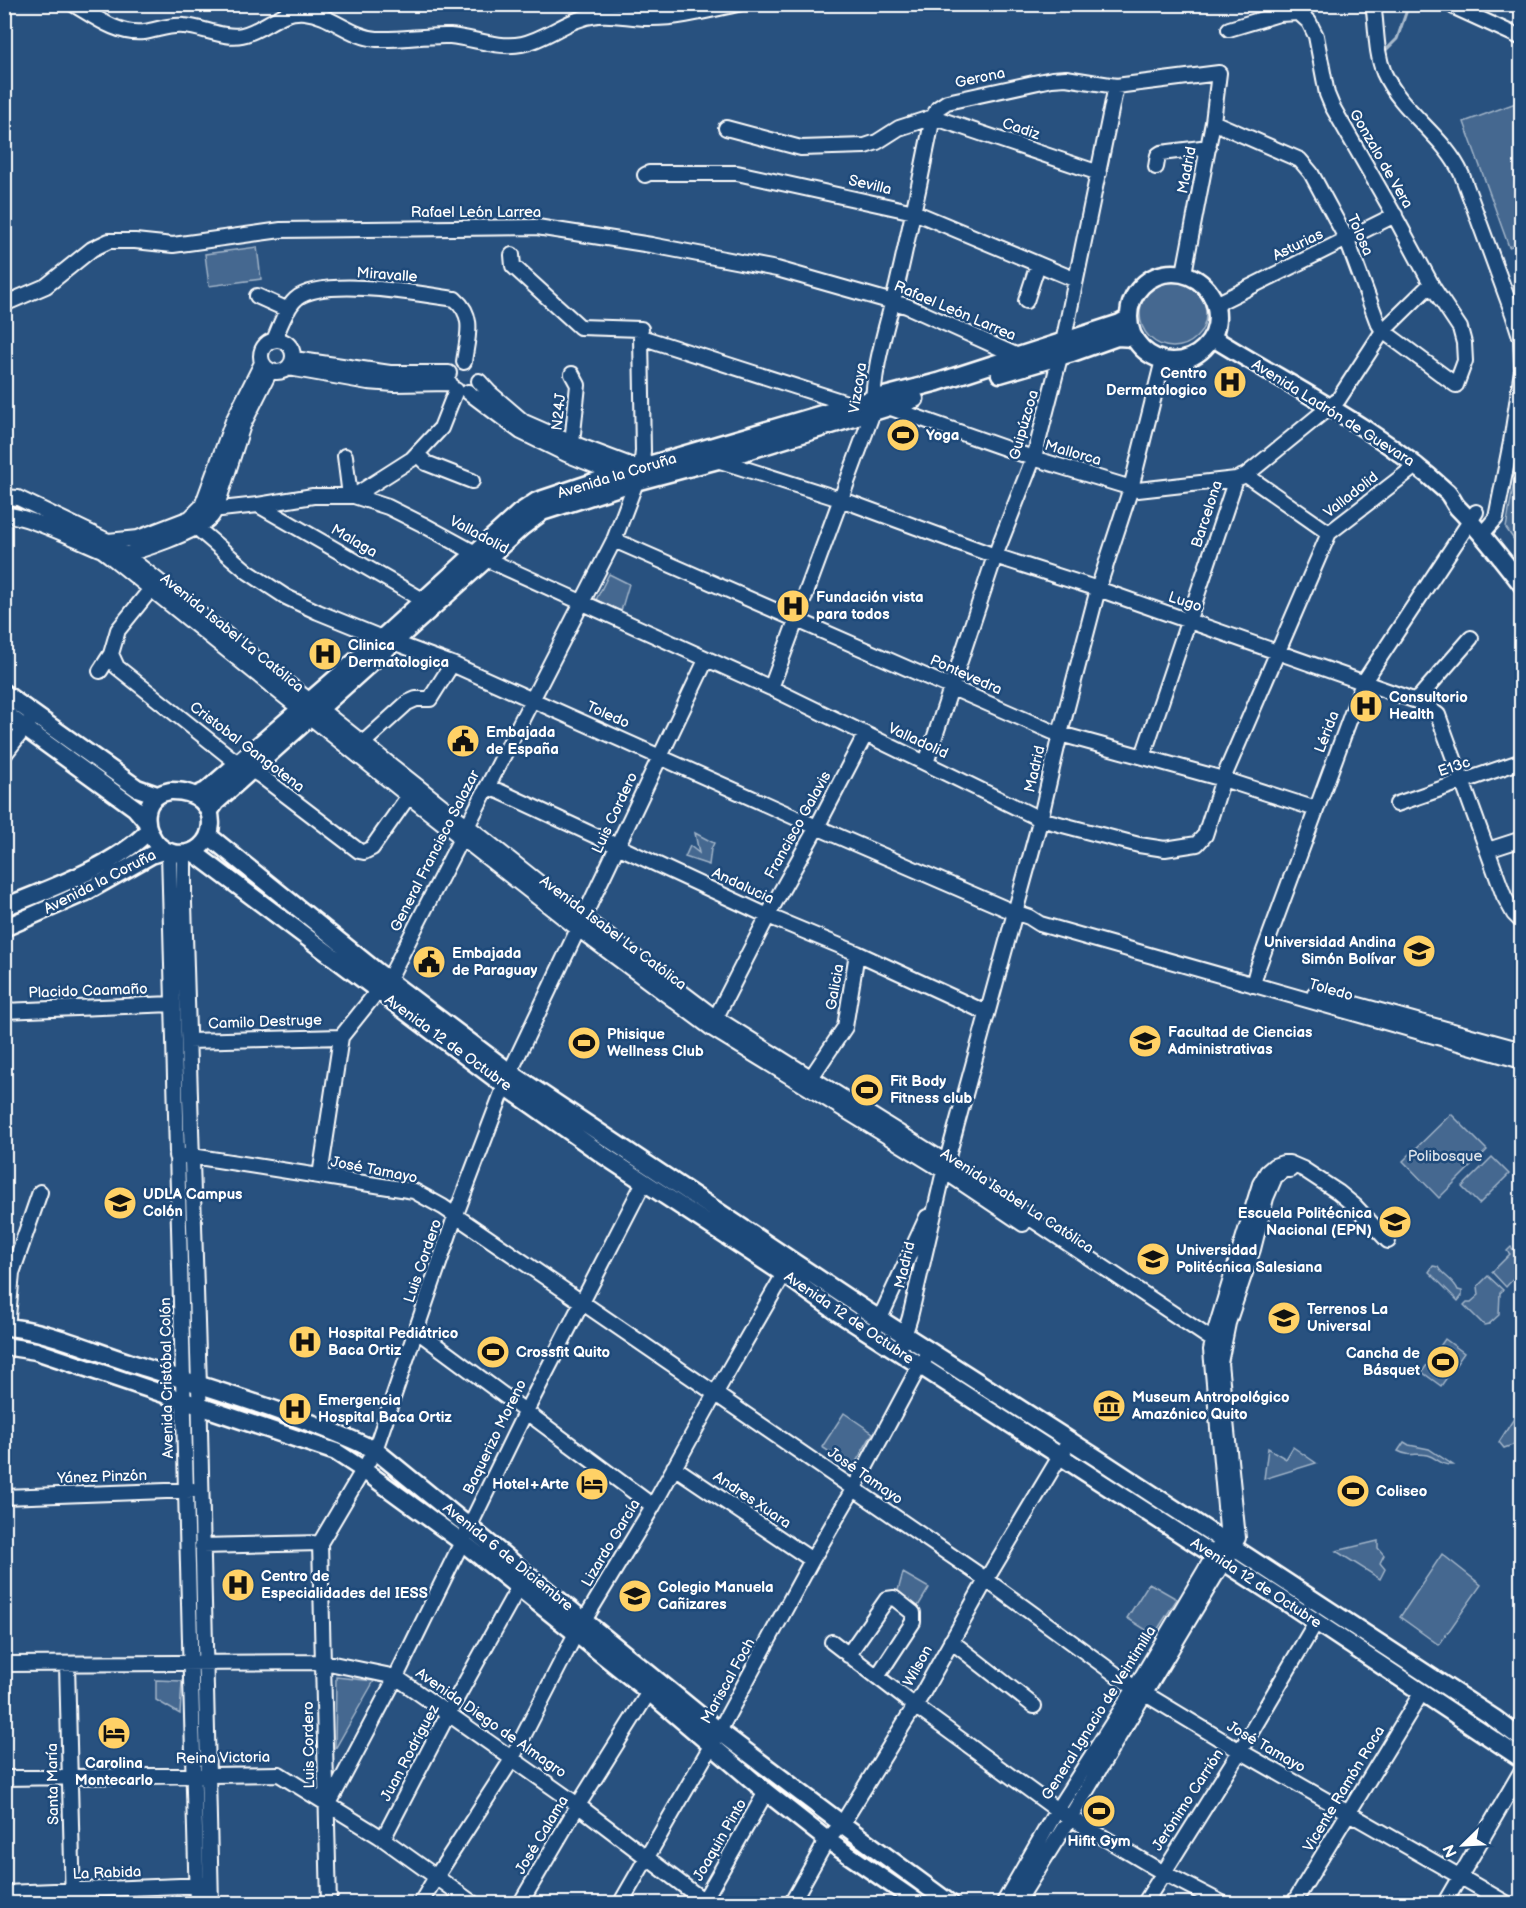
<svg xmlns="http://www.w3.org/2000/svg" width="1526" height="1908" viewBox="0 0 1526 1908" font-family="'Balsamiq Sans',sans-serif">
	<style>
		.green { fill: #446890; stroke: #a2b4c8; stroke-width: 1.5 }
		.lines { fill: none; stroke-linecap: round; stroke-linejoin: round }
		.stream { stroke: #aabbcd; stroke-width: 3 }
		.minor-casing { stroke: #fff; stroke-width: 18 }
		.major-casing { stroke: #fff; stroke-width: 21 }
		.minor { stroke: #1f4a7a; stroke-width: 14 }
		.major { stroke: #1f4a7a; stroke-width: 16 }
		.labels { text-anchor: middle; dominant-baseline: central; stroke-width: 5; stroke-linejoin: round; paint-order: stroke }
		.street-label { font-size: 15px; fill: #fff; stroke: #1f4a7a }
		.poi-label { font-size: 15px; font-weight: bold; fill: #fff; stroke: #1f4a7a; text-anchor: start }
		.park-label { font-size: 15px; fill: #dae1e9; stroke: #1f4a7a }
	</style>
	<rect width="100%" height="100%" fill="#28517f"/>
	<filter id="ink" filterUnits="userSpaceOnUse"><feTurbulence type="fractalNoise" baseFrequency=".0167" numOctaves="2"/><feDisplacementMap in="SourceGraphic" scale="12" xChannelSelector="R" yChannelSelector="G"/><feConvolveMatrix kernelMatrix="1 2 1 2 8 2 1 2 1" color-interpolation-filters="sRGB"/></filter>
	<g filter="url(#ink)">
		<path class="green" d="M1521,101V243L1509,247L1464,122Z
			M257,247L261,279L209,286L205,254Z
			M1140 314a33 33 0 1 1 66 0a33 33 0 1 1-66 0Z
			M1519,454L1522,455L1521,550L1506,528Z
			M609,574L629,584L621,611L596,600Z
			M695,833L714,843L711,849L709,865L685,857L690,846L699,853Z
			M1451,1114L1487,1150L1439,1198L1403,1161Z
			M1492,1157L1509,1174L1479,1204L1462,1187Z
			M1511,1247L1521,1258V1270L1506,1287L1492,1272L1510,1254L1507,1251Z
			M1433,1266L1438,1267C1443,1276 1454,1280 1458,1290L1462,1291V1296L1458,1301L1429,1272Z
			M1488,1276L1503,1290L1500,1293L1499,1315L1489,1324L1484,1325L1464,1305L1467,1302H1471L1479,1295L1478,1286Z
			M1445,1339L1464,1353L1441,1386L1422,1372Z
			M1520,1409L1521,1442L1504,1448L1499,1442Z
			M844,1413L873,1433L853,1467L822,1447Z
			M1404,1442L1409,1445L1429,1449L1453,1465C1439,1465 1438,1458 1427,1455C1416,1452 1411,1458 1398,1451Z
			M1293,1447L1316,1463L1264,1479L1268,1448L1286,1459Z
			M1378,1541V1548L1384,1555L1380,1563L1385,1569L1380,1579L1336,1551Z
			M1442,1554L1481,1585L1439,1645L1400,1617Z
			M903,1573L929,1588L917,1608L897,1594Z
			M1149,1583L1177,1599L1154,1635L1127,1618Z
			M336,1677L374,1681L335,1749Z
			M156,1680L182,1681L180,1714L156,1700Z"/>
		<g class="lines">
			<path class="stream" d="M1382,54L1397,39L1409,4"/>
			<defs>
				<path id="minor" d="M73,4C95,17 118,35 144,32C158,30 170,24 184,26C202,27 224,39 242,35C265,30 281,9 305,12C331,15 351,37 377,39C402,40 426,35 450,36C473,38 499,49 522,44C548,39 567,18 598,15C616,13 634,19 652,18C681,18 709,10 738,4
					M1373,4C1377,27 1375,51 1384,73C1402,113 1444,135 1462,175L1513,314L1521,339L1522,367
					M1454,7L1522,38
					M1213,122L1300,160L1311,173L1347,240L1377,321L1383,331L1456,385L1465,361L1464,343L1460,328L1434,289L1392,211L1332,106L1327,94L1316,36L1309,22L1299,13L1279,14L1229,29
					M726,128L801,148L865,146L877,142L899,128L933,117L1099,173
					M1156,167L1158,155L1161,153L1209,147
					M645,175L649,173H737L914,212L1076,280
					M512,255L513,266L580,327L641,329
					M257,296L288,310
					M1026,301L1038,264
					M4,304L46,286L92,249L109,241H135L173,245L281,230L537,227L651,245L777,269L907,306L1020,357
					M1217,306L1222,301L1395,215
					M261 356a16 16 0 1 1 32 0a16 16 0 1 1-32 0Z
					M274,340C280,327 285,309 296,299C323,276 421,294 455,299C476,317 467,338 464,362
					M294,359L390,373H449
					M289,368L368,382L394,384L450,383
					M479,381L489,392L524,422L572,443L641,469
					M468,392L521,432L566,454L623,477
					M885,406L1033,458L1138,490L1236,479L1246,475L1338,400L1383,331L1431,284
					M569,449L572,443L578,385L572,374
					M417,454L426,463L472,481
					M345,456L350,496
					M716,456L717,460L843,500L995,556L1098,589L1422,703L1438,715L1504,896L1514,914L1522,922
					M1246,475L1329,533
					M354,496L412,459L441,428L456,390
					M4,497L18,498L108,541L576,912L716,1018L946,1162L1223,1347
					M258,505L423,600L430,608
					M202,506L221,509L258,505L313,496H354L388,507L422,524L486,559L771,688L1040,819L1139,845L1165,849L1197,844L1205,835L1223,779L1329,533L1417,465
					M4,515C23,513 82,542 102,550L110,556L411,798L578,929L711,1028L944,1171L1023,1224
					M190,518L197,528L248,572L286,597L318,612L382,638L452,664L812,825L1011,911L1029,917L1040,924L1522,1061
					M1483,533L1496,518L1511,442L1522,370
					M614,540L1053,732L1223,779L1316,809
					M108,541L138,538L190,518L202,506L233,421L262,363
					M118,556C138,552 198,532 211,517C213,515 214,512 216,509L243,425L270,371
					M151,589L118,630L111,654L117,667L231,758L261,776L359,851L364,852L372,848L412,791
					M100,671L111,654
					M771,688L873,412C872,369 887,326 897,285C910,229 922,173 933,117L938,108L947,102L1052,79L1066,78L1116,86L1219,73L1213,122L1184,273
					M1416,701L1471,638
					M363,743L407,703L416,699H430L452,664
					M4,755L30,721
					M1143,756L1236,479
					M926,763L995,556L1035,454L1060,357L1116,86
					M487,787L501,792L768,916L857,953L987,1013
					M1397,804L1522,761
					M1488,850L1522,839
					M169,852L197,1904
					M184,854V903L199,1386L211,1904
					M1253,985L1257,970L1363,683L1476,512
					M1315,993L1522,1050
					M4,1011L173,1004
					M712,1025L775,902L817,827L865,735
					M189,1041L341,1037
					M806,1085L845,1027L857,953
					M176,1156H192L414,1191L443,1207L981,1576L1129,1684L1240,1751L1508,1904
					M320,1176L341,1037L392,973L614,540L641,469L643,451L641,337L853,405
					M876,1327L927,1217
					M7,1328L12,1273L40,1192
					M417,1331L653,1506
					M902,1343L910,1317L944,1171L1039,825L1060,734L1098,589L1131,488L1163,360
					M674,1467L812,1560
					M4,1497L193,1490
					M202,1546L320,1543
					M951,1641L1034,1706
					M832,1642L919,1709L1057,1810L1162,1872L1224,1904
					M848,1655L887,1599L894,1598L913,1613V1622L877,1677
					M4,1664L324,1662L396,1677L575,1803L708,1904
					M67,1664L73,1904
					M4,1778L279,1774L379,1836L474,1904
					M327,1803L332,1798L396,1677L523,1417L644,1182
					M383,1839L449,1712L518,1588
					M4,1893L205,1885
					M329,1904L320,1543L375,1450L456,1214L510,1072L706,660
					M420,1904L436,1877L509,1764L573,1639L653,1506L715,1394L788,1267
					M520,1904L580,1802L649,1692
					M620,1904L711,1746L812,1560L858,1481L920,1365L925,1359
					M702,1904L766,1792
					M791,1904L827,1840L842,1824L921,1696L986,1580L1065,1448
					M1003,1904L1057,1810L1135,1688L1223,1540L1227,1529L1211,1350L1216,1328L1260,1184L1267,1172L1274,1166L1283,1163H1289L1303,1169L1338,1192L1355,1206L1388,1241
					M1016,1904L1067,1823L1238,1538L1220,1363L1228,1323L1253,1249L1266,1198L1275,1177L1284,1170H1290
					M1144,1904L1240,1751L1316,1622
					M1293,1904L1422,1692
					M1444,1904L1522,1770"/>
				<path id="major" d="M1129 317a44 44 0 1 1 88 0a44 44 0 1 1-88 0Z
					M1213,338C1292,387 1378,428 1447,492C1451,496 1453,502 1457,507C1481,531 1501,558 1522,585
					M1000,374L1072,353L1117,337L1134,338
					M4,693L137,788L157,795
					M4,713L135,808L146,821
					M170,791C229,789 219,862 173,853C162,851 155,844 150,833C145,822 144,804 157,796C160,793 166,792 170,791Z
					M195,796L206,791L382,638L519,513L537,501L618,474L873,399L938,382L1120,323L1129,318
					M209,812L216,802L522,527L542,512L635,482L718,460L915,399
					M209,836L376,971L512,1074L867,1311L1097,1458L1494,1718L1522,1739
					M193,852L508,1088L603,1155L784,1274L837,1312L1283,1600L1522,1759
					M4,907C47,890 119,864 149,830
					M4,928L84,893L151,855L163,851
					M4,1327C44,1329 90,1350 128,1362C211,1389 296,1413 375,1450L719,1731L842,1824L951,1904
					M4,1346L36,1351L336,1452L362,1469L462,1542L649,1692L766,1792L827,1840L920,1904"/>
			</defs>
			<use href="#minor" class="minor-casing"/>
			<use href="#major" class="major-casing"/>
			<use href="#minor" class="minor"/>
			<use href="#major" class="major"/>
		</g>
	</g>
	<defs>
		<symbol id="hospital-disc" viewBox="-11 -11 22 22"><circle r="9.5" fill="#ffd166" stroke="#1f4a7a"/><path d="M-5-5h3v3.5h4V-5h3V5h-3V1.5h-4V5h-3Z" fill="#111"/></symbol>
		<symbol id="stadium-disc" viewBox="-11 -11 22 22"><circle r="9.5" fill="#ffd166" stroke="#1f4a7a"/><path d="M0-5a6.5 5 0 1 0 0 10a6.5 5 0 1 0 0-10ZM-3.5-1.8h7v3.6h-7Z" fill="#111"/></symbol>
		<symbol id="civic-disc" viewBox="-11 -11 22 22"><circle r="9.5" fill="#ffd166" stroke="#1f4a7a"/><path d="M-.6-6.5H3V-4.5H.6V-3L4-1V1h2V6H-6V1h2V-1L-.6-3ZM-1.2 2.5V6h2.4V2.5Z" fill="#111"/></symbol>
		<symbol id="university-disc" viewBox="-11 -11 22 22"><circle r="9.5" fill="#ffd166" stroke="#1f4a7a"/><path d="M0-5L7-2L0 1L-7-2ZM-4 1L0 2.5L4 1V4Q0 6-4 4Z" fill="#111"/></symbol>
		<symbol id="museum-disc" viewBox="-11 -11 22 22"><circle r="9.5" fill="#ffd166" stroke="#1f4a7a"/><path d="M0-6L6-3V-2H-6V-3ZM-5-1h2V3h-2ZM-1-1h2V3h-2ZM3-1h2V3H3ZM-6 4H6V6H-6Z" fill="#111"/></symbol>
		<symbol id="hotel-disc" viewBox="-11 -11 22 22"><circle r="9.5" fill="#ffd166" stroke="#1f4a7a"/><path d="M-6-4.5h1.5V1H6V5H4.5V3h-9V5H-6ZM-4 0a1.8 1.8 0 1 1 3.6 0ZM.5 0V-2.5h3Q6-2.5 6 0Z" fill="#111"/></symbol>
	</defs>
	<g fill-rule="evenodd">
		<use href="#hospital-disc" x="1211" y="363" width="38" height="38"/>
		<use href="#stadium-disc" x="884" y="416" width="38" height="38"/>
		<use href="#hospital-disc" x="774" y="587" width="38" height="38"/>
		<use href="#hospital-disc" x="306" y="635" width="38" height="38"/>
		<use href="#hospital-disc" x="1347" y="687" width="38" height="38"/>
		<use href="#civic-disc" x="444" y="722" width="38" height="38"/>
		<use href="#university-disc" x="1400" y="932" width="38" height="38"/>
		<use href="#civic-disc" x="410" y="943" width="38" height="38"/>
		<use href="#university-disc" x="1126" y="1022" width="38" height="38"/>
		<use href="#stadium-disc" x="565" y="1024" width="38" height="38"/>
		<use href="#stadium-disc" x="848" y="1071" width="38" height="38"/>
		<use href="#university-disc" x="101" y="1184" width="38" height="38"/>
		<use href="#university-disc" x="1376" y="1203" width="38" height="38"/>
		<use href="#university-disc" x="1134" y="1240" width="38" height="38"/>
		<use href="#university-disc" x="1265" y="1299" width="38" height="38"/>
		<use href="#hospital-disc" x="286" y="1323" width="38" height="38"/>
		<use href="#stadium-disc" x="474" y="1333" width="38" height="38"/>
		<use href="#stadium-disc" x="1424" y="1343" width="38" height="38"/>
		<use href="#museum-disc" x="1090" y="1387" width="38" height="38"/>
		<use href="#hospital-disc" x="276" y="1390" width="38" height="38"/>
		<use href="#hotel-disc" x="573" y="1465" width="38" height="38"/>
		<use href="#stadium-disc" x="1334" y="1472" width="38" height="38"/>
		<use href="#hospital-disc" x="219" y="1566" width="38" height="38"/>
		<use href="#university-disc" x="616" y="1577" width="38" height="38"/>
		<use href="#hotel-disc" x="95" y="1714" width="38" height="38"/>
		<use href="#stadium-disc" x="1080" y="1792" width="38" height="38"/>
	</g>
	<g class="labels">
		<g class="street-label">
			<text transform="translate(980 78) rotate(-12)">Gerona</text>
			<text transform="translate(1021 129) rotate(19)">Cadiz</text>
			<text transform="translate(1381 159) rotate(60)">Gonzalo de Vera</text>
			<text transform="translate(1187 170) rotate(-79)">Madrid</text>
			<text transform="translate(870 185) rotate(13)">Sevilla</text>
			<text x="476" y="212">Rafael León Larrea</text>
			<text transform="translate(1360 235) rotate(66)">Tolosa</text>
			<text transform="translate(1298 245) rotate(-26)">Asturias</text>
			<text transform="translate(387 275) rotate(4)">Miravalle</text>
			<text transform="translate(955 311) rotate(23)">Rafael León Larrea</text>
			<text transform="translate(858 388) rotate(-81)">Vizcaya</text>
			<text transform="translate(559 412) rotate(-84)">N24J</text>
			<text transform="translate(1333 413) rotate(32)">Avenida Ladrón de Guevara</text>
			<text transform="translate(1024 425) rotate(-74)">Guipúzcoa</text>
			<text transform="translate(1073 453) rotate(16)">Mallorca</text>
			<text transform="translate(617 476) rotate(-17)">Avenida la Coruña</text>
			<text transform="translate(1351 495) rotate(-38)">Valladolid</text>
			<text transform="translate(1207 514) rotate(-72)">Barcelona</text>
			<text transform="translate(479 535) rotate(28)">Valladolid</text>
			<text transform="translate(354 541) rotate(30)">Malaga</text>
			<text transform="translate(1185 602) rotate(19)">Lugo</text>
			<text transform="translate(232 633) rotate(39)">Avenida Isabel La Católica</text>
			<text transform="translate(966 675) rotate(24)">Pontevedra</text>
			<text transform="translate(608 715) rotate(24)">Toledo</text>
			<text transform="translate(1327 732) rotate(-69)">Lérida</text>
			<text transform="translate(918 741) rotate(25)">Valladolid</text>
			<text transform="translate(247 747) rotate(37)">Cristobal Gangotena</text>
			<text transform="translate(1454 767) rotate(-19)">E13c</text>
			<text transform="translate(1035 769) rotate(-77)">Madrid</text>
			<text transform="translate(615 813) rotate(-65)">Luis Cordero</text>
			<text transform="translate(798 825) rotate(-61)">Francisco Galavis</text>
			<text transform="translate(435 851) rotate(-63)">General Francisco Salazar</text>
			<text transform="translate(100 882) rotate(-27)">Avenida la Coruña</text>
			<text transform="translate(743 886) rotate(25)">Andalucia</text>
			<text transform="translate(613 933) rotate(37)">Avenida Isabel La Católica</text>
			<text transform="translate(835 987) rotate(-80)">Galicia</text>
			<text transform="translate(1331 990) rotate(16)">Toledo</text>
			<text transform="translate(88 991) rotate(-2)">Placido Caamaño</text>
			<text transform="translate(265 1022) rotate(-2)">Camilo Destruge</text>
			<text transform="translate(448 1043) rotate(36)">Avenida 12 de Octubre</text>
			<text transform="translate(374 1170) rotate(11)">José Tamayo</text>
			<text transform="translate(1017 1201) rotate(33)">Avenida Isabel La Católica</text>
			<text transform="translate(423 1261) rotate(-71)">Luis Cordero</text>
			<text transform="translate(905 1265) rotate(-77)">Madrid</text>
			<text transform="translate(849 1318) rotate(34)">Avenida 12 de Octubre</text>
			<text transform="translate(167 1378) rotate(-91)">Avenida Cristóbal Colón</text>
			<text transform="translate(495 1437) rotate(-64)">Baquerizo Moreno</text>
			<text transform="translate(865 1476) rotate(35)">José Tamayo</text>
			<text transform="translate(102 1477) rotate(-2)">Yánez Pinzón</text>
			<text transform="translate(752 1500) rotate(34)">Andres Xuara</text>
			<text transform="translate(611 1543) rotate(-59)">Lizardo García</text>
			<text transform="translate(508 1557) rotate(39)">Avenida 6 de Diciembre</text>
			<text transform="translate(1256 1583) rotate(33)">Avenida 12 de Octubre</text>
			<text transform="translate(918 1666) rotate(-61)">Wilson</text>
			<text transform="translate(728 1681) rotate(-61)">Mariscal Foch</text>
			<text transform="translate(1099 1713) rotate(-58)">General Ignacio de Veintimilla</text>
			<text transform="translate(491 1723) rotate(35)">Avenida Diego de Almagro</text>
			<text transform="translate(309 1745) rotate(-91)">Luis Cordero</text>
			<text transform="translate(1266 1747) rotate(30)">José Tamayo</text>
			<text transform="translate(410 1753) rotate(-62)">Juan Rodríguez</text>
			<text transform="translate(223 1758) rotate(-1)">Reina Victoria</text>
			<text transform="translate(53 1784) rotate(-91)">Santa María</text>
			<text transform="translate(1344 1789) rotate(-59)">Vicente Ramón Roca</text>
			<text transform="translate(1188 1800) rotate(-57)">Jerónimo Carrión</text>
			<text transform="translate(542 1835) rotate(-59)">José Calama</text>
			<text transform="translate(720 1840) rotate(-60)">Joaquin Pinto</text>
			<text transform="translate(107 1873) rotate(-2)">La Rabida</text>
		</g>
		<g class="poi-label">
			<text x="1207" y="373" text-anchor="end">Centro<tspan x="1207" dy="17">Dermatologico</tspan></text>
			<text x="926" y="435">Yoga</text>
			<text x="816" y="597">Fundación vista<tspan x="816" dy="17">para todos</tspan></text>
			<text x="348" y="645">Clinica<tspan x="348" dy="17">Dermatologica</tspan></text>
			<text x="1389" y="697">Consultorio<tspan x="1389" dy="17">Health</tspan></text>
			<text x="486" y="732">Embajada<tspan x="486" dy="17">de España</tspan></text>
			<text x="1396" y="942" text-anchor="end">Universidad Andina<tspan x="1396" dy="17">Simón Bolívar</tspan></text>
			<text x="452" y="953">Embajada<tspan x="452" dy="17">de Paraguay</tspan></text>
			<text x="1168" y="1032">Facultad de Ciencias<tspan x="1168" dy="17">Administrativas</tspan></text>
			<text x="607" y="1034">Phisique<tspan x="607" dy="17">Wellness Club</tspan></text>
			<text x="890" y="1081">Fit Body<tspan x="890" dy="17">Fitness club</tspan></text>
			<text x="143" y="1194">UDLA Campus<tspan x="143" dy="17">Colón</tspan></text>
			<text x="1372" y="1213" text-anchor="end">Escuela Politécnica<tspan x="1372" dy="17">Nacional (EPN)</tspan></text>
			<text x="1176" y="1250">Universidad<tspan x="1176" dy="17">Politécnica Salesiana</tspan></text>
			<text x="1307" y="1309">Terrenos La<tspan x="1307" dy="17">Universal</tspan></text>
			<text x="328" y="1333">Hospital Pediátrico<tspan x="328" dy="17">Baca Ortiz</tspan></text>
			<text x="516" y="1352">Crossfit Quito</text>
			<text x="1420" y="1353" text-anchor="end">Cancha de<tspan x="1420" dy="17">Básquet</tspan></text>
			<text x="1132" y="1397">Museum Antropológico<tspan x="1132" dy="17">Amazónico Quito</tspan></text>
			<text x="318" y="1400">Emergencia<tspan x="318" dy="17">Hospital Baca Ortiz</tspan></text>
			<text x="569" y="1484" text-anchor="end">Hotel+Arte</text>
			<text x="1376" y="1491">Coliseo</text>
			<text x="261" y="1576">Centro de<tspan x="261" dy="17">Especialidades del IESS</tspan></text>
			<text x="658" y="1587">Colegio Manuela<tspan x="658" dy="17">Cañizares</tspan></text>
			<text x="114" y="1763" text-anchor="middle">Carolina<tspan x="114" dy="17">Montecarlo</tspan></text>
			<text x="1099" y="1841" text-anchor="middle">Hifit Gym</text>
		</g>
		<g class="park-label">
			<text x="1445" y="1156">Polibosque</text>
		</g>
	</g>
	<rect width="1526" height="1908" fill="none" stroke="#1f4a7a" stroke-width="24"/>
	<rect x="12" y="12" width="1502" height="1884" fill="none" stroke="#fff" stroke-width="2" filter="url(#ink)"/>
	<g transform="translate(1463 1845) rotate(246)" stroke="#1f4a7a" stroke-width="4.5" paint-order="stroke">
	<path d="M0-4.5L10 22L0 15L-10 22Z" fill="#ffffff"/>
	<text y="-9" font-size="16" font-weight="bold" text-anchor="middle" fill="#ffffff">N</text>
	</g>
</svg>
